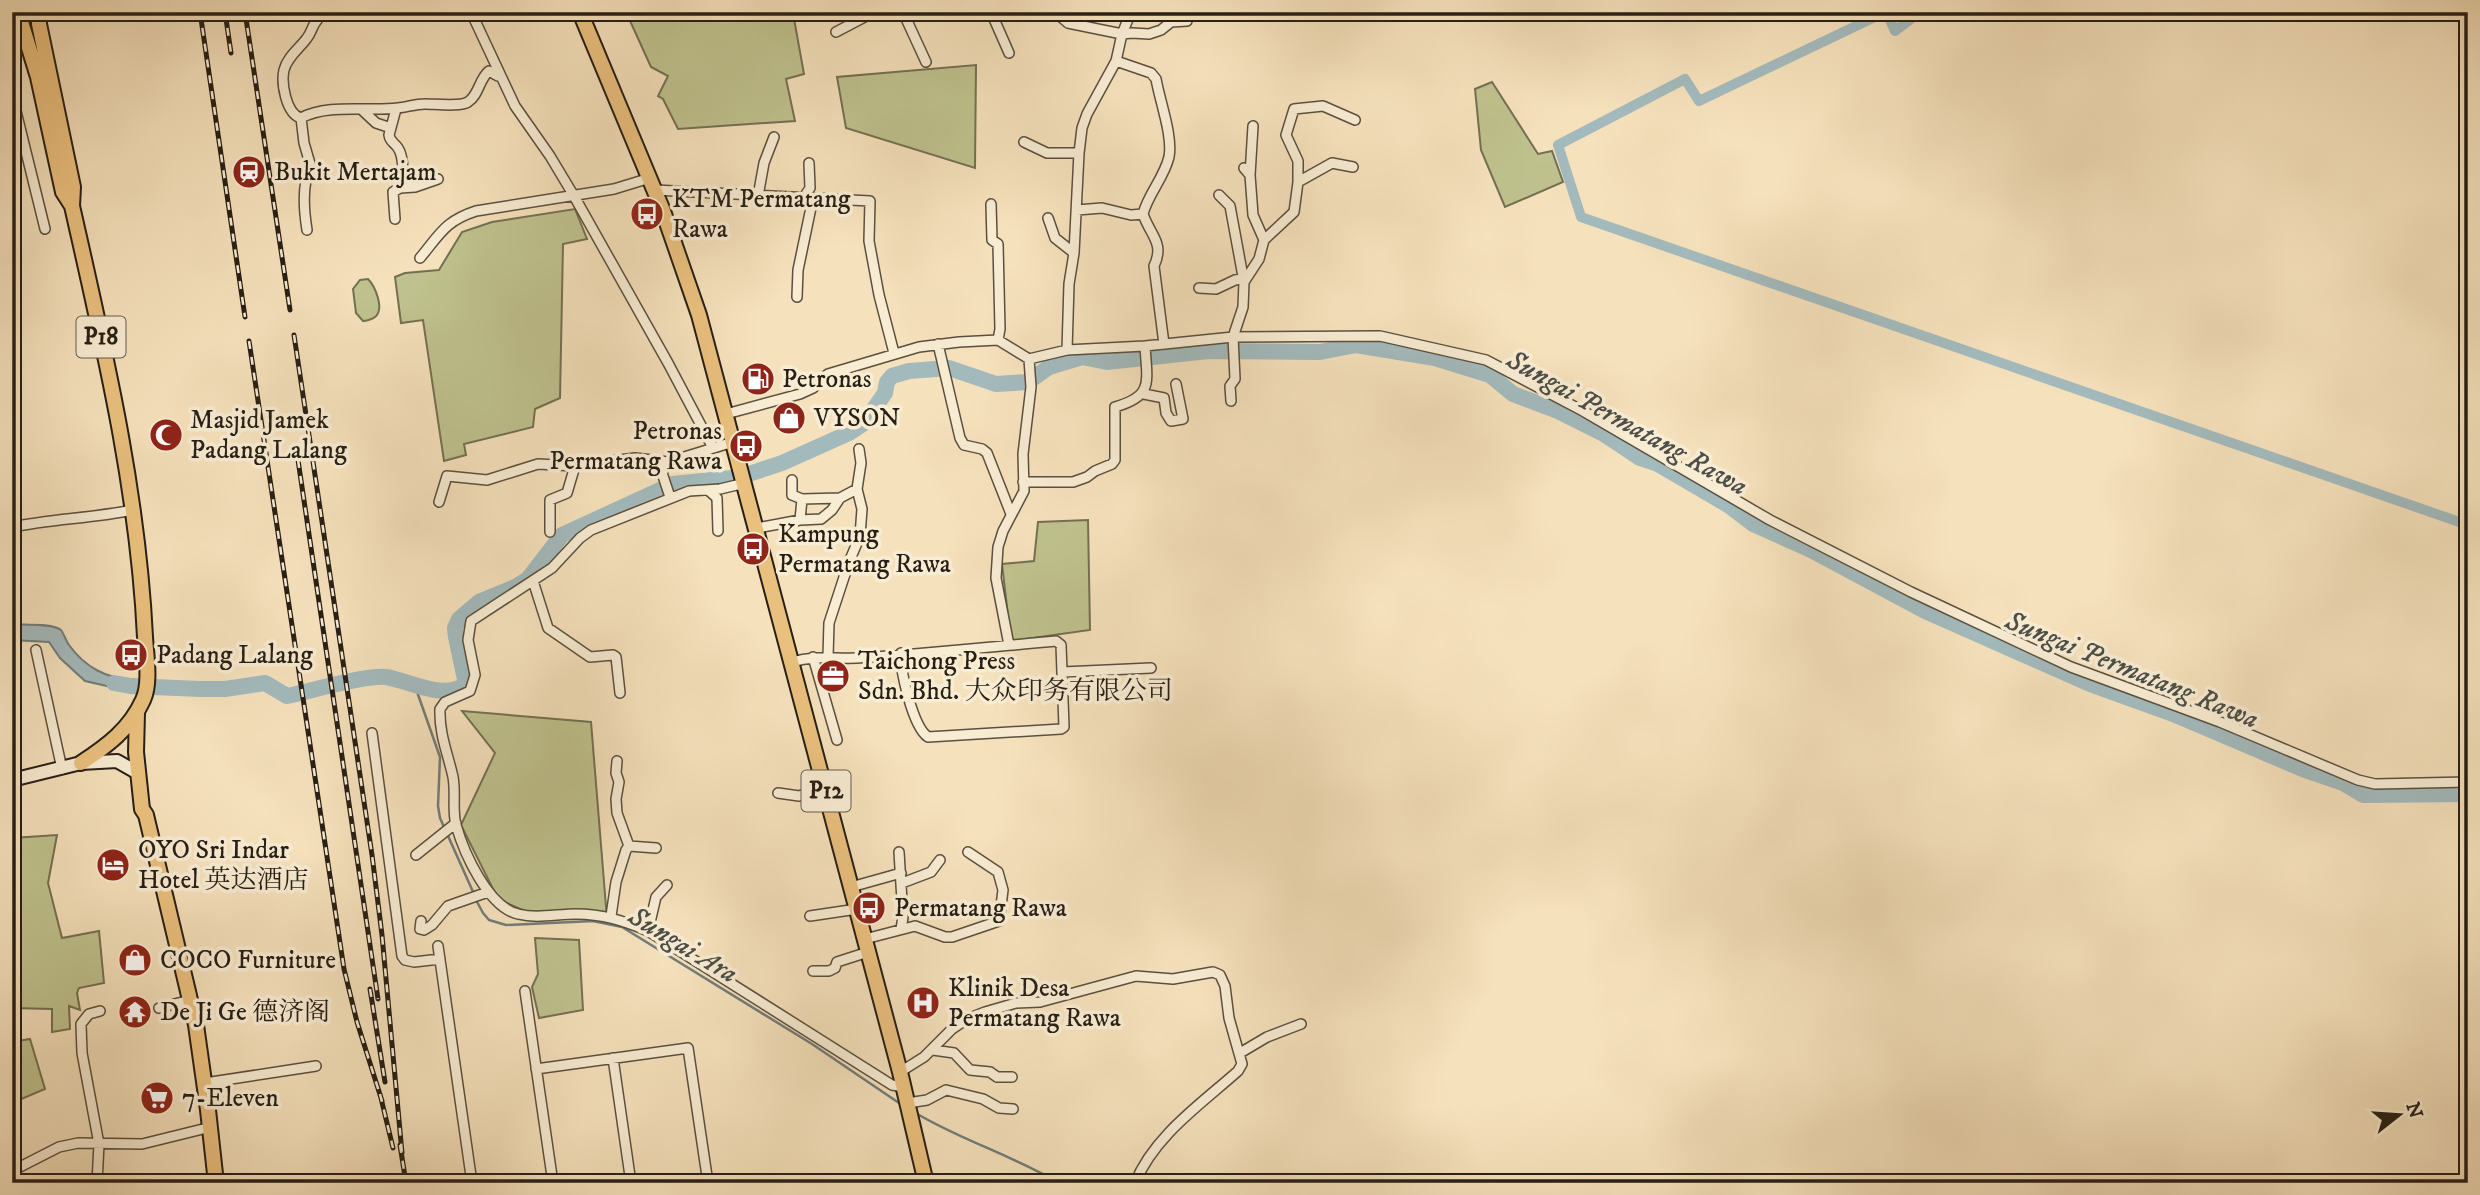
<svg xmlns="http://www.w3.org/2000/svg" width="2480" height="1195" viewBox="0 0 2480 1195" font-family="'IM FELL DW Pica','Noto Serif SC',serif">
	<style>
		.green { fill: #bfc28e; stroke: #737052; stroke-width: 2 }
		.water { fill: #a3babd; stroke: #717c7a; stroke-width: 2 }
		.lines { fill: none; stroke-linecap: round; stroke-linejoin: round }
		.stream { stroke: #717c7a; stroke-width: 2.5 }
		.canal { stroke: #a3babd; stroke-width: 10 }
		.river { stroke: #a3babd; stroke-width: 16 }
		.street-casing { stroke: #5a503f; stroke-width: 12 }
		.secondary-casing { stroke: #271f15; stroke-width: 16 }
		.primary-casing { stroke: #271f15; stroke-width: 18 }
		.street { stroke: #f8ecd3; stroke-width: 9 }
		.secondary { stroke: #f8ecd3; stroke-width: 12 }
		.primary { stroke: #eac07e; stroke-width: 14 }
		.rail-casing { stroke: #271f15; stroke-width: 5 }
		.rail { stroke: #f8ecd3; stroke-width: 2.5; stroke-dasharray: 8; stroke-linecap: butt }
		.labels { text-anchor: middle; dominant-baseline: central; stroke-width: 7; stroke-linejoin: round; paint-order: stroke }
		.shield { fill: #f8ecd3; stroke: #665c4e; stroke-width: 2 }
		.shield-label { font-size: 24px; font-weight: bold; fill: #271f15 }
		.poi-label { font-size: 26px; fill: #271f15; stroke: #f8ecd3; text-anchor: start }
		.water-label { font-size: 28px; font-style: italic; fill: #4c4e47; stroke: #f8ecd3 }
	</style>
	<rect width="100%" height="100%" fill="#f5e1bc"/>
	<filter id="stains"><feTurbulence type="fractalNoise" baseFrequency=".00286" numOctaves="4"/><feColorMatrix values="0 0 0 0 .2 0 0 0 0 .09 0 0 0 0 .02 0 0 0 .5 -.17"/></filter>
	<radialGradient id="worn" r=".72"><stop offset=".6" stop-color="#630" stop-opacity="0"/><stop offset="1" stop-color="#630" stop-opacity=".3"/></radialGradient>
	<path class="green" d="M626,12L793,13L804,74L786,79L795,121L678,129L663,99L658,96L668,76L651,67Z
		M976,65L975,168L846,128L837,77Z
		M1492,82L1538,154L1552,151L1563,182L1505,207L1481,150L1475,89Z
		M575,209L587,239L563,244L560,398L535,409L533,427L464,444L466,455L444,461L423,320L401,323L395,277L405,273L439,270L462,232L492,222Z
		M368,279C375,286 385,309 375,317C373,319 366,321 363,321L356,313L353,289L360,280Z
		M1088,520L1090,630L1011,641L1002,564L1034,561L1038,522Z
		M462,711L591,722L607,919L566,911L527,912L498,899L461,825L495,753Z
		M57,835L48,883L62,938L99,931L104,983L79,988L77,993L80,1010L69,1006L70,1029L52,1032V1009L12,1008V838Z
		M535,938L579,940L583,1010L539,1018L532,987L538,974Z
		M30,1039L45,1089L12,1103V1042Z"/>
	<path class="water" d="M12,624C23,625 53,623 61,630C64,634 66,641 69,645C84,666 107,680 134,679L133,692L85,681L60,658L49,642L12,640Z"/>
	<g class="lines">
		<path class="stream" d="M415,686L440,757L438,806L440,818L474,894
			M476,900L483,913L489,920L506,925L593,921L622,927L812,1044L902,1105
			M914,1112C960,1140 1012,1155 1059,1183"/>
		<path class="canal" d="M1920,12L1895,31L1888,16L1879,15L1699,101L1685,79L1558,145L1581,217L2468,525"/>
		<path class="river" d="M752,473L782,463L849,433L864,423L885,393L887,382L892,376L909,371L949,368L996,384L1028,382L1049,367L1082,357L1107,362L1208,351L1320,352L1356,345L1435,358L1490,375L1513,394L1558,411L1604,434L1640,458L1658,464L1728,505L1753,524L1811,550L1925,611L2090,684L2173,714L2305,770L2343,783L2363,795L2468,794
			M114,683L130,686L200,689H225L265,683L287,696C311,691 364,675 386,677C410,681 444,701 466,684L456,637L455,628L459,619L479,602L515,587L528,579L562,535L673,484L732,478"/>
		<defs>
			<path id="street" d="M471,12L515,106L550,156L574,196L668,363L713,448
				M903,12L926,62
				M991,12L1009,53
				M1060,12L1061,17L1068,23L1122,34L1132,33L1149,34L1161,30L1171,22L1187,21
				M836,32L874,12
				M1116,61L1151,73L1156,79C1160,102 1173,136 1169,157C1164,178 1148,194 1143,214C1150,235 1165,243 1154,266L1164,344
				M12,95L45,229
				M361,109L376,123L391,128
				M396,109L389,135C390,142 394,142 398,148C404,157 404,179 400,188
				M301,118C328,103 369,112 398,108C407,107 416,104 425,104C435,104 461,107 468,102C479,95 479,79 489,71L498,76
				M301,118C286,114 281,83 284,70C287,57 300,48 307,38C312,32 312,25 318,19V12
				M301,118L304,143L311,167C301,184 304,211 307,230
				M1024,142L1047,153H1079
				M1244,168L1250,175L1253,215L1264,240
				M1250,175L1253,126
				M1298,182V161L1286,135L1294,109L1323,106L1355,120
				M655,190L870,201L869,241L879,295L894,353
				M758,196L764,163L774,137
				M804,197L810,188L809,163
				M991,204L992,240L998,244L1000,329L998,340
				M1077,210L1102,208L1131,215L1143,214
				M1048,218L1055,238L1074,253
				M395,219L393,192L400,188L415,187L438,179
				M420,258C440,234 445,221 476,211L614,189L650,178
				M1199,288L1216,289L1235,280L1241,279L1244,282L1230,206L1219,195
				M797,297L798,270L813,198
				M938,344L960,438L964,445L982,449L987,453L1011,514
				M1067,350L1069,284L1074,253L1079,153L1082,128L1087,114L1116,61L1122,34L1131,12
				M1144,394L1164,398L1166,413L1171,421L1183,419L1176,384
				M1231,401L1230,386L1235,379L1233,337L1243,307L1244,282L1259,259L1264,240L1294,212L1298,182L1332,163L1353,167
				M726,414L800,394L813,388L828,374L919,347L959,342L998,340L1029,359L1067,350L1145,346L1233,337L1380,336L1486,360L1583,411L1770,520L1911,592L2071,667L2220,722L2358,780L2375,784L2468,782
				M792,480V495L802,499L840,498
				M1023,482H1073L1087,477L1095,471L1112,464L1115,460V407C1154,396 1147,382 1145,346
				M745,483L720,489L689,491L591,530L580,538L552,568L471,621L468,640L475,675L470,691L445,702L440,709C439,734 448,754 453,777C456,793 452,810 456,825C464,853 488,907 518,914C537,919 557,914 576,914C603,914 624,921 648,931L892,1085L904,1087
				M708,490L717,498L718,531
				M670,497L662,473L668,462L733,442
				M439,502L447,476L487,480L538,464L575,466L635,458L668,462
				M800,520L802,499
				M12,527C52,519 93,518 133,510
				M757,528L800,520L821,519L832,510L840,498L857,489
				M550,532V500L567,493L575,466
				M533,581L548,628L590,657L613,655L616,657L620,693
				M1009,645L996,578L998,547L1003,531L1024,491L1023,454L1031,387L1029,359
				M36,650L62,769
				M828,656L829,623L849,562L860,536L862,509L857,489L861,463L859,449
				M813,657L837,740
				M792,662C816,655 833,659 857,658C923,654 990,647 1056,641L1061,645L1064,727L1061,729L928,737C913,727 900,671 901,653
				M1063,672L1151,668
				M372,733L402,956L405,960L414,962L440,959
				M12,753L18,778
				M617,761L616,773L619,782L616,799L617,813L629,846
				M778,793L799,796L825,788
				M899,852L903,917L901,929
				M416,855L456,823
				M902,883L931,872L940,860
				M851,887L901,873
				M611,916L616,882L626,850L629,846L656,848
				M810,916L857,909
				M421,921L420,929L424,930L432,925L448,906L488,892
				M648,931L656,897L667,885
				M865,939L915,926L945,937H952L999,921L1003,890L998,872L968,852
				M438,946L472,1183
				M813,971H829L835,968L837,962L868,952
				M525,991L553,1183
				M159,1008L190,1000
				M933,1050L954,1053L970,1070L990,1072L997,1077H1012
				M1240,1053L1267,1037L1301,1024
				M613,1058L631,1183
				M536,1069L688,1048L708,1183
				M900,1072L924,1057L952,1029L967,1019L985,1012L1016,1003L1040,1002L1136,976L1173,979L1213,972L1220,975L1225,986L1229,1018L1242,1064L1238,1071C1201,1104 1154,1136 1135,1183
				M205,1083L316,1066
				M908,1103L927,1100L946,1090L983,1099L999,1108L1013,1109
				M12,1171L59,1147L78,1143L142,1144L211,1127
				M97,1183L99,1144L82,1053L81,1024L89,1014L100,1011"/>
			<path id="secondary" d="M12,780L81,763L117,761L138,773"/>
			<path id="primary" d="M18,12L38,77L63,192L72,206
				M39,12V24L73,187L72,206C104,348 138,490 145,637C146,655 151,683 143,700C130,729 107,746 81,763
				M580,12L663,211L699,315L900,1072L926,1183
				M137,713L136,752L142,809L146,815L196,1025L208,1110L216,1183"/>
		</defs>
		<use href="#street" class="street-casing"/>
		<use href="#secondary" class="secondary-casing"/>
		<use href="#primary" class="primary-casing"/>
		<use href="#street" class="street"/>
		<use href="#secondary" class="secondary"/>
		<use href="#primary" class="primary"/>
		<defs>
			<path id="rail" d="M200,12L245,317
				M225,12L231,53
				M245,12L290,310
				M294,335L372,855L382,935L402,1153
				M249,341L344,969L357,1022L382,1101
				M298,460L378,999
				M370,989L385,1082
				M380,1094L393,1148
				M400,1145L406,1183"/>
		</defs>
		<use href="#rail" class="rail-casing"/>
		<use href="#rail" class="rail"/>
	</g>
	<defs>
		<symbol id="station-disc" viewBox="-11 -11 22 22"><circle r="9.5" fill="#8f2418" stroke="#f8ecd3"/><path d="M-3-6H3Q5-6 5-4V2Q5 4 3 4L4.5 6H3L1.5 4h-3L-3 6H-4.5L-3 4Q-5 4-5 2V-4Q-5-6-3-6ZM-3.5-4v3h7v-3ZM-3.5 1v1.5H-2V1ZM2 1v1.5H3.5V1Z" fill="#fff"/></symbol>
		<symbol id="bus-disc" viewBox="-11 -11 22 22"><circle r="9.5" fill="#8f2418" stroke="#f8ecd3"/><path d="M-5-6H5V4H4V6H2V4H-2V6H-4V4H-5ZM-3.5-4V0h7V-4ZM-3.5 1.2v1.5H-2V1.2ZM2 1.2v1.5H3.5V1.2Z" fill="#fff"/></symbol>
		<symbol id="fuel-disc" viewBox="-11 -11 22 22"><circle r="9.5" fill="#8f2418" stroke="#f8ecd3"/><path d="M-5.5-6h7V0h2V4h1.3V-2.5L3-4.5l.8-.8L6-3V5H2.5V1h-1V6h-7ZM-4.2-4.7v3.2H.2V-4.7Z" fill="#fff"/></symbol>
		<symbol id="shop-disc" viewBox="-11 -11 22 22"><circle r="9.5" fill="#8f2418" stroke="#f8ecd3"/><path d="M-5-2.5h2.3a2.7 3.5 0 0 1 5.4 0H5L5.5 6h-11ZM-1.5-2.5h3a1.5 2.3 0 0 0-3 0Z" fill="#fff"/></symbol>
		<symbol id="mosque-disc" viewBox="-11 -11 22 22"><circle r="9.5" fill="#8f2418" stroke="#f8ecd3"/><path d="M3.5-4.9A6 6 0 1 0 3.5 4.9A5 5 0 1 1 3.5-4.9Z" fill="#fff"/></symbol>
		<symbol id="office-disc" viewBox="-11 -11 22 22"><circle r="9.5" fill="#8f2418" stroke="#f8ecd3"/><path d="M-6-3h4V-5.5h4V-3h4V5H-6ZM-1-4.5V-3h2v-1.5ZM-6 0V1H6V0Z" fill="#fff"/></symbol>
		<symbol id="hotel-disc" viewBox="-11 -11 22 22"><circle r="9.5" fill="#8f2418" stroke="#f8ecd3"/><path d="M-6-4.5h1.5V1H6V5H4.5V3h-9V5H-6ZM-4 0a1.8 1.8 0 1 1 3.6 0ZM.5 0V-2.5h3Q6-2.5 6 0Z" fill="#fff"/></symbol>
		<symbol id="hospital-disc" viewBox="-11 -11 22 22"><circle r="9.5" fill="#8f2418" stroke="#f8ecd3"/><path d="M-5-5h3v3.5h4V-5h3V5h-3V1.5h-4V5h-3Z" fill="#fff"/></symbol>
		<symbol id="temple-disc" viewBox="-11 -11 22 22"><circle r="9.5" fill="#8f2418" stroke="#f8ecd3"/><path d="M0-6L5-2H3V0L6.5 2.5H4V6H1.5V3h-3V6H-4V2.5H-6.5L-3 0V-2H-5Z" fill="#fff"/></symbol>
		<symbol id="supermarket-disc" viewBox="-11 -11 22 22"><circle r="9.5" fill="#8f2418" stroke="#f8ecd3"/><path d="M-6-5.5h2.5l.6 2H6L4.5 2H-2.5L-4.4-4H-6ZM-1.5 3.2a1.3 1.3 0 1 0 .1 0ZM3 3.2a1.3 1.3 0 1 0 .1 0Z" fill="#fff"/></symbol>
	</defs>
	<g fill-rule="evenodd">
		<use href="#station-disc" x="230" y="153" width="38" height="38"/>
		<use href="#bus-disc" x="628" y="195" width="38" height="38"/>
		<use href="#fuel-disc" x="739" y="360" width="38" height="38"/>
		<use href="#shop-disc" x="770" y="399" width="38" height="38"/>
		<use href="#mosque-disc" x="147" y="416" width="38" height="38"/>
		<use href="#bus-disc" x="727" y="427" width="38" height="38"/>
		<use href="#bus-disc" x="734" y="530" width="38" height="38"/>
		<use href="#bus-disc" x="112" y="636" width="38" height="38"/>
		<use href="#office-disc" x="814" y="657" width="38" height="38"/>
		<use href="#hotel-disc" x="94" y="846" width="38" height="38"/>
		<use href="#bus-disc" x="850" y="889" width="38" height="38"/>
		<use href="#shop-disc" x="116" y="941" width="38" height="38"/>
		<use href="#hospital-disc" x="904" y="984" width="38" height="38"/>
		<use href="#temple-disc" x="116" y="993" width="38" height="38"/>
		<use href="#supermarket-disc" x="138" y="1079" width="38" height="38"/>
	</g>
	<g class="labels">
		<g class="shield">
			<rect x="76.5" y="316.5" width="49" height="41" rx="5"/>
			<rect x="801.5" y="770.5" width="49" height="41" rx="5"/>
		</g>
		<g class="shield-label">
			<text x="101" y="337">P18</text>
			<text x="826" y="791">P12</text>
		</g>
		<g class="poi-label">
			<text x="274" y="172">Bukit Mertajam</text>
			<text x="672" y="199">KTM Permatang<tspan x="672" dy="30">Rawa</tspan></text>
			<text x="782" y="379">Petronas</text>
			<text x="814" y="418">VYSON</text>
			<text x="190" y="420">Masjid Jamek<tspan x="190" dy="30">Padang Lalang</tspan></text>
			<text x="722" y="431" text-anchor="end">Petronas<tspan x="722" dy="30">Permatang Rawa</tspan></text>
			<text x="778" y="534">Kampung<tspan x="778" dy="30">Permatang Rawa</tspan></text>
			<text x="156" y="655">Padang Lalang</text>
			<text x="858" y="661">Taichong Press<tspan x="858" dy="30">Sdn. Bhd. 大众印务有限公司</tspan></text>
			<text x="138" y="850">OYO Sri Indar<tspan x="138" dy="30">Hotel 英达酒店</tspan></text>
			<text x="894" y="908">Permatang Rawa</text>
			<text x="160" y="960">COCO Furniture</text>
			<text x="948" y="988">Klinik Desa<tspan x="948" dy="30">Permatang Rawa</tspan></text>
			<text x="160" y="1012">De Ji Ge 德济阁</text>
			<text x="182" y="1098">7-Eleven</text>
		</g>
		<g class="water-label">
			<text transform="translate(1627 423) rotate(29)">Sungai Permatang Rawa</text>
			<text transform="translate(2132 670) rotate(22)">Sungai Permatang Rawa</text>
			<text transform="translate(683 945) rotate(31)">Sungai Ara</text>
		</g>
	</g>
	<rect width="2480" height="1195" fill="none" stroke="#f5e1bc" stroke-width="42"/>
	<rect x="14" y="14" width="2452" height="1167" fill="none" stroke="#271f15" stroke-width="3.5"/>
	<rect x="21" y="21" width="2438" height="1153" fill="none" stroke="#271f15" stroke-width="2"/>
	<g transform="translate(2399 1115) rotate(73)" stroke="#f8ecd3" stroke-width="5" paint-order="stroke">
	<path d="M0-5L12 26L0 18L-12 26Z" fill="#271f15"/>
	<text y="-10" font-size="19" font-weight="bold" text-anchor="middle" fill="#271f15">N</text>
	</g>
	<rect width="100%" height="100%" filter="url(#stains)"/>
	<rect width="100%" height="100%" fill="url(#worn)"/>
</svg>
